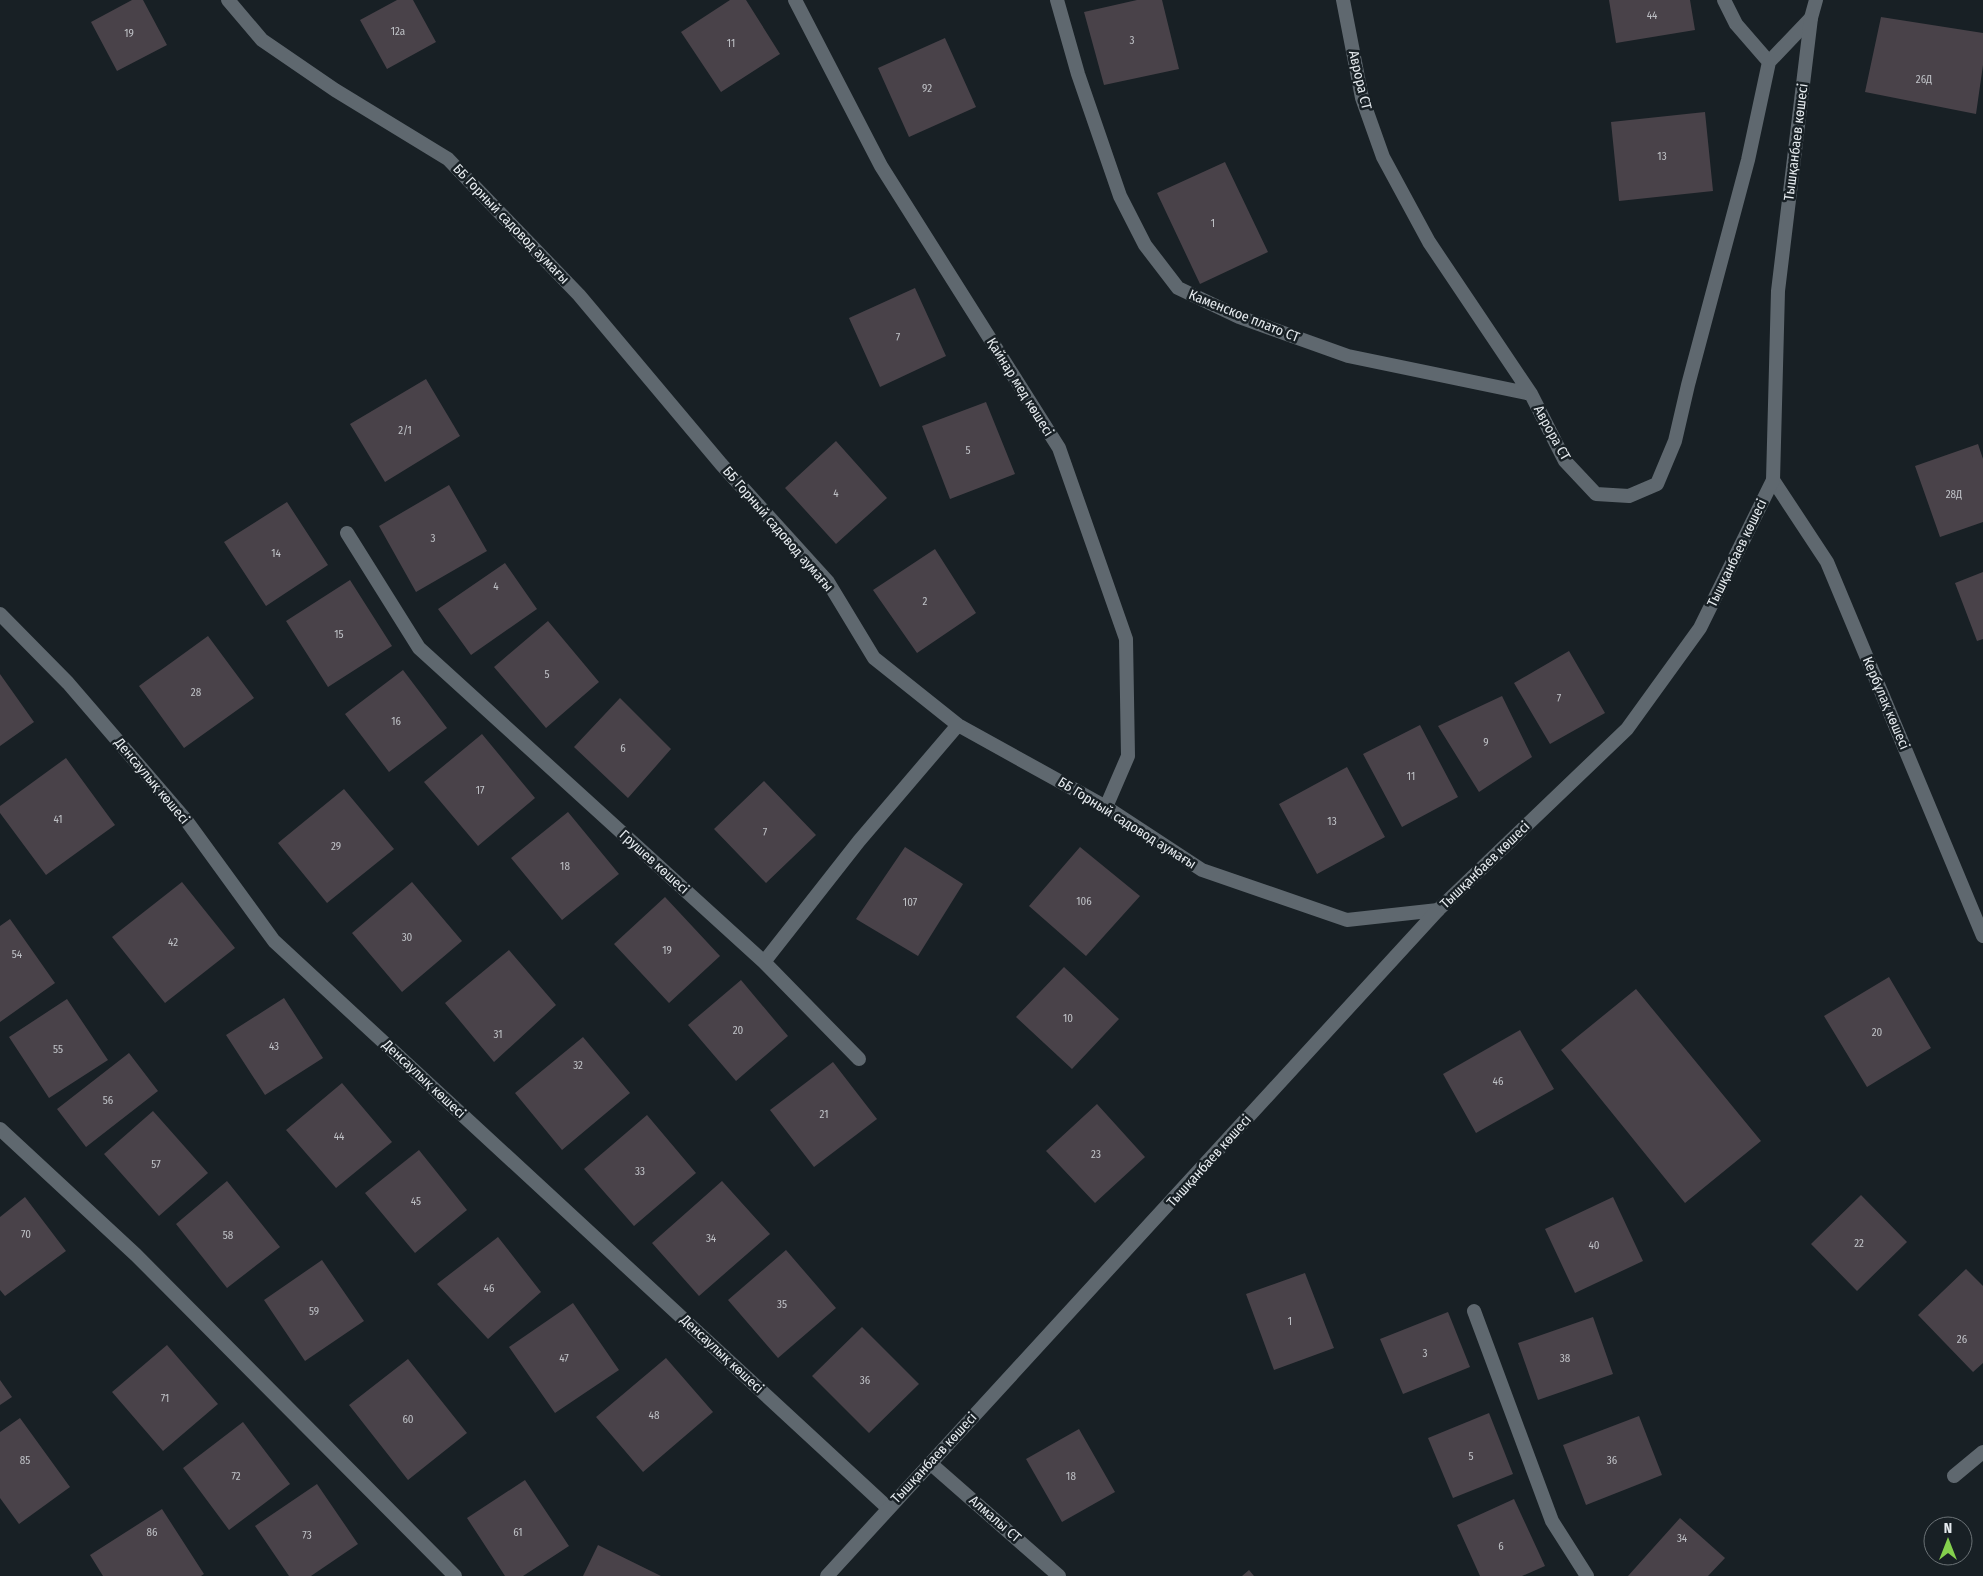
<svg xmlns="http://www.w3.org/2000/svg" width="1983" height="1576" viewBox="0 0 1983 1576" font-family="'Fira Sans Condensed',sans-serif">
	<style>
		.building { fill: #494249 }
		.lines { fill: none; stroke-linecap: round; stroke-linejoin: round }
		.minor { stroke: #5f686f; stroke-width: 14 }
		.tertiary { stroke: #5f686f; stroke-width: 14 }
		.labels { text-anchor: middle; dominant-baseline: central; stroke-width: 5; stroke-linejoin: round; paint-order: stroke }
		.number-label { font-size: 11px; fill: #bec0c5 }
		.street-label { font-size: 14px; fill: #e5eaee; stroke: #182025 }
	</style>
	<rect width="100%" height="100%" fill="#182025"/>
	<path class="building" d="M132,0H143L167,45L117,71L91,22Z
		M397,0H413L436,42L387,69L360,20Z
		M730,0H746L780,54L721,92L681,32Z
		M1137,0H1162L1179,69L1104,85L1084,12Z
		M1609,0H1690L1695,30L1616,43Z
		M1881,17L1983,33V65L1976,114L1865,92Z
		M945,38L976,107L909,137L878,68Z
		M1705,112L1713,191L1619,201L1611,122Z
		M1225,162L1268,252L1200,284L1157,193Z
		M915,288L946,356L880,387L849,318Z
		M426,379L460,436L385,482L350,424Z
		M986,402L1015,474L950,499L922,426Z
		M836,441L887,498L836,544L785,488Z
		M1978,444L1983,459V522L1940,537L1915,466Z
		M449,485L487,551L416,592L379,526Z
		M287,502L328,565L266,606L224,542Z
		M935,549L976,613L917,653L873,590Z
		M505,563L537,609L471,655L438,609Z
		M1983,572V639L1977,641L1955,583Z
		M350,580L392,646L328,687L286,621Z
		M548,621L599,682L546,728L494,667Z
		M208,636L254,698L184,748L139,686Z
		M1569,651L1605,713L1550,744L1514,683Z
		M403,670L447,728L389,772L345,714Z
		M0,674L34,722L0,746Z
		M1502,696L1532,757L1479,792L1438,726Z
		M620,698L671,749L628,798L574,747Z
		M1420,725L1458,797L1402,827L1363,754Z
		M482,734L535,798L478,846L424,782Z
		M66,758L115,825L46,875L0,813V806Z
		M1347,767L1385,837L1317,874L1279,804Z
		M764,781L816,835L766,883L714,829Z
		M344,789L394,849L327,903L278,843Z
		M568,812L619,874L562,920L511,858Z
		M905,847L963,884L918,956L856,919Z
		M1080,847L1140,896L1086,956L1029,906Z
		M182,882L235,948L165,1003L112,937Z
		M412,882L462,941L402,992L352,933Z
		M665,897L720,956L669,1003L614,944Z
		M10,919L55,983L0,1022V926Z
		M509,950L556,1005L494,1062L445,1003Z
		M1064,967L1119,1019L1072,1069L1016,1017Z
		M1889,977L1931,1048L1867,1087L1824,1016Z
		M741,980L788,1036L736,1081L688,1025Z
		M1636,989L1761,1141L1685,1203L1561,1050Z
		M284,998L323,1058L265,1095L226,1035Z
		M67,999L108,1060L49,1098L9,1037Z
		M1520,1030L1554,1089L1476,1133L1443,1074Z
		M583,1037L630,1093L562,1150L515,1093Z
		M129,1053L158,1091L86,1147L57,1109Z
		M833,1062L877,1119L814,1167L770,1110Z
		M342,1083L392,1142L336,1188L286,1130Z
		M1097,1104L1145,1157L1095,1203L1046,1151Z
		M153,1111L208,1173L159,1216L104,1154Z
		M647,1115L696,1173L634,1226L584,1169Z
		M419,1150L467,1210L415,1253L365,1193Z
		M227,1181L280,1247L227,1288L176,1224Z
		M722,1181L770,1234L699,1296L652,1243Z
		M1861,1195L1907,1242L1857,1291L1811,1244Z
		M25,1197L66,1251L5,1296L0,1290V1217Z
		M1613,1197L1643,1261L1575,1293L1545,1229Z
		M498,1237L541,1292L488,1339L437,1284Z
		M786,1250L836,1308L778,1358L728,1300Z
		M322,1260L364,1321L305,1361L264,1300Z
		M1966,1269L1983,1286V1363L1973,1372L1918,1315Z
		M1305,1273L1334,1348L1274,1370L1246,1294Z
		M573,1303L619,1370L555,1413L509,1347Z
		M1448,1312L1470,1367L1403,1394L1380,1339Z
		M1593,1317L1613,1374L1538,1400L1518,1343Z
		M862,1327L919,1384L869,1433L812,1376Z
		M167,1345L218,1404L163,1451L112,1392Z
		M666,1358L713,1412L643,1472L596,1417Z
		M408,1359L467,1433L408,1480L349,1405Z
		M0,1380L12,1397L0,1405Z
		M1489,1413L1513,1474L1453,1498L1428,1438Z
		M1639,1416L1662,1475L1586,1505L1563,1445Z
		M20,1418L70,1487L19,1524L0,1498V1432Z
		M243,1422L290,1484L229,1530L183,1468Z
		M1079,1429L1115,1492L1062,1522L1026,1459Z
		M525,1480L569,1546L523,1576H505L467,1518Z
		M317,1484L358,1544L311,1576H289L255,1526Z
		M1514,1499L1545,1566L1522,1576H1480L1457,1525Z
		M162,1509L204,1574L201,1576H103L90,1555Z
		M1680,1518L1725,1558L1708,1576H1628Z
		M598,1545L661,1576H583Z
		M1249,1570L1254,1576H1242Z"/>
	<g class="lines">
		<path class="minor" d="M228,0L262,40L335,90L448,159L579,295L721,464L828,582L874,658L958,725L1106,807L1202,870L1347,920L1438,910
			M795,0L881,166L1059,448L1126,639L1128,756L1106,807
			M1057,0L1078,74L1120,196L1145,245L1178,288L1239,317L1348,356L1531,394
			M1343,0L1362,98L1383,157L1429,242L1531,394L1565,461L1596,494L1629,496L1657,484L1675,441L1688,385L1748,160L1769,62L1811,18
			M1724,0L1736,24L1769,62
			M1773,480L1827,562L1983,936
			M347,533L419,648L764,962L859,841L958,725
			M0,614L68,683L186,820L274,941L888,1508
			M764,962L859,1059
			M0,1129L136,1255L455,1576
			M1474,1311L1552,1521L1587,1576
			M930,1463L1059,1576
			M1954,1476L1983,1452"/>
		<path class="tertiary" d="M827,1576L1438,910L1627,729L1700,628L1773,480L1778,291L1811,18L1816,0"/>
	</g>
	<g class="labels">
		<g class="number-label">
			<text x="1652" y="15">44</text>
			<text x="398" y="31">12а</text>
			<text x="129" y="33">19</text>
			<text x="1132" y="40">3</text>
			<text x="731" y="43">11</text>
			<text x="1924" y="79">26Д</text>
			<text x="927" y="88">92</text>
			<text x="1662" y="156">13</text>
			<text x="1213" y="223">1</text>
			<text x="898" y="337">7</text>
			<text x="405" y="430">2/1</text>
			<text x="968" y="450">5</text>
			<text x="836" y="493">4</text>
			<text x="1954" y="494">28Д</text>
			<text x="433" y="538">3</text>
			<text x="276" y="553">14</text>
			<text x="496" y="586">4</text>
			<text x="925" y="601">2</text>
			<text x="339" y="634">15</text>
			<text x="547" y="674">5</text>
			<text x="196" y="692">28</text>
			<text x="1559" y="698">7</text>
			<text x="396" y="721">16</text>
			<text x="1486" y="742">9</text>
			<text x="623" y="748">6</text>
			<text x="1411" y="776">11</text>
			<text x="480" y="790">17</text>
			<text x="58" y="819">41</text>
			<text x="1332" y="821">13</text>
			<text x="765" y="832">7</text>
			<text x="336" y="846">29</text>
			<text x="565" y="866">18</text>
			<text x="1084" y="901">106</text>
			<text x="910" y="902">107</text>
			<text x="407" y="937">30</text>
			<text x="173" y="942">42</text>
			<text x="667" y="950">19</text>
			<text x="17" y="954">54</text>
			<text x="1068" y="1018">10</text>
			<text x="738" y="1030">20</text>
			<text x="1877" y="1032">20</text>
			<text x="498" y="1034">31</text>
			<text x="274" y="1046">43</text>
			<text x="58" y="1049">55</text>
			<text x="578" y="1065">32</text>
			<text x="1498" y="1081">46</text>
			<text x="108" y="1100">56</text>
			<text x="824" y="1114">21</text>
			<text x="339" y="1136">44</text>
			<text x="1096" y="1154">23</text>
			<text x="156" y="1164">57</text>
			<text x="640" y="1171">33</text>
			<text x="416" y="1201">45</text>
			<text x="26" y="1234">70</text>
			<text x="228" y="1235">58</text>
			<text x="711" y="1238">34</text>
			<text x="1859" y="1243">22</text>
			<text x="1594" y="1245">40</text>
			<text x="489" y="1288">46</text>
			<text x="782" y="1304">35</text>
			<text x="314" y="1311">59</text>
			<text x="1290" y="1321">1</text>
			<text x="1962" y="1339">26</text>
			<text x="1425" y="1353">3</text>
			<text x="564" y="1358">47</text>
			<text x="1565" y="1358">38</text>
			<text x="865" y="1380">36</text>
			<text x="165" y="1398">71</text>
			<text x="654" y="1415">48</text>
			<text x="408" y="1419">60</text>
			<text x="1471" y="1456">5</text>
			<text x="25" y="1460">85</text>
			<text x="1612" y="1460">36</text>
			<text x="236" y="1476">72</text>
			<text x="1071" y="1476">18</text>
			<text x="152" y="1532">86</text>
			<text x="518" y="1532">61</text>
			<text x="307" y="1535">73</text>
			<text x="1682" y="1538">34</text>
			<text x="1501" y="1546">6</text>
		</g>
		<g class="street-label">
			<text transform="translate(1360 80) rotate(77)">Аврора СТ</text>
			<text transform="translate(1796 142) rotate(-83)">Тышқанбаев көшесі</text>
			<text transform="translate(511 224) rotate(46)">ББ Горный садовод аумағы</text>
			<text transform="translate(1244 316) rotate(22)">Каменское плато СТ</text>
			<text transform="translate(1020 387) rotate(58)">Қайнар мед көшесі</text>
			<text transform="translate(1552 433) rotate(61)">Аврора СТ</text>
			<text transform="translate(778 529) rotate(49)">ББ Горный садовод аумағы</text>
			<text transform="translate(1737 553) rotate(-64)">Тышқанбаев көшесі</text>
			<text transform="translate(1886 703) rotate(67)">Кербұлақ көшесі</text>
			<text transform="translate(152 781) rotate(50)">Денсаулық көшесі</text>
			<text transform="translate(1127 823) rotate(32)">ББ Горный садовод аумағы</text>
			<text transform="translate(654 862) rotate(42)">Грушев көшесі</text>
			<text transform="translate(1485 865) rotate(-44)">Тышқанбаев көшесі</text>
			<text transform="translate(424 1079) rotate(43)">Денсаулық көшесі</text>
			<text transform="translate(1209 1161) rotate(-48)">Тышқанбаев көшесі</text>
			<text transform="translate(722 1354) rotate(43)">Денсаулық көшесі</text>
			<text transform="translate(934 1458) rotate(-47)">Тышқанбаев көшесі</text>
			<text transform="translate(995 1519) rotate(41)">Алмалы СТ</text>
		</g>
	</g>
	<g transform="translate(1948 1541)"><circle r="24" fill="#182025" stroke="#6a7175"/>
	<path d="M0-4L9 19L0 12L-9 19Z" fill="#84d04d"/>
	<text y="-8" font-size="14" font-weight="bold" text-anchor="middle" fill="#e5eaee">N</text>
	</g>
</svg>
